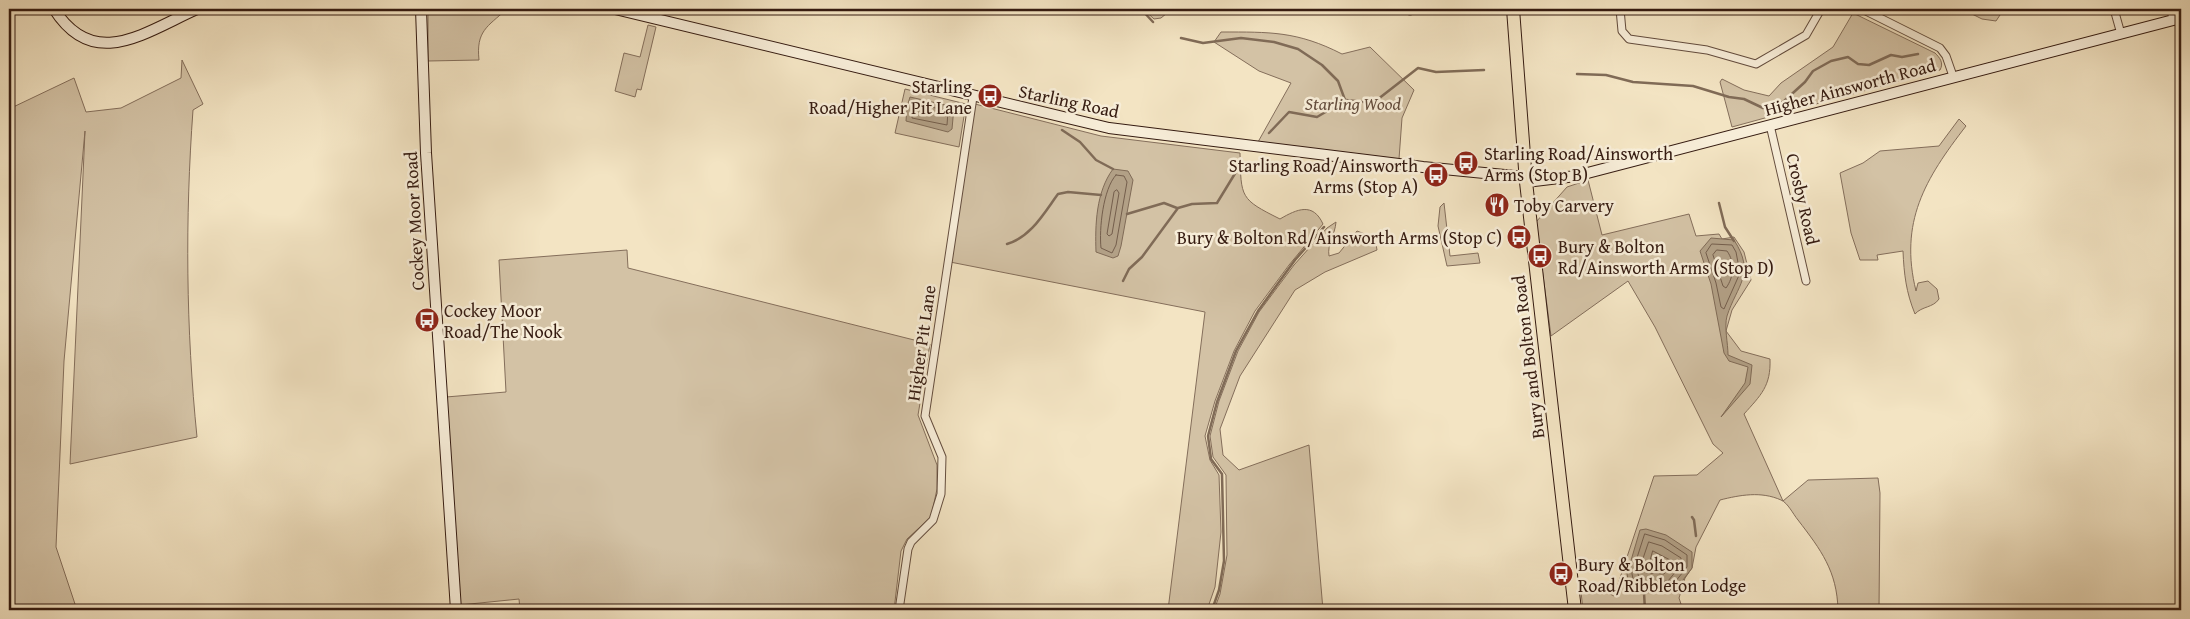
<svg xmlns="http://www.w3.org/2000/svg" width="2190" height="619" viewBox="0 0 2190 619" font-family="'Gentium Book Plus',serif">
	<style>
		.green { fill: #d3c2a5; stroke: #846e5b }
		.water { fill: #b2a086; stroke: #806b57 }
		.lines { fill: none; stroke-linecap: round; stroke-linejoin: round }
		.shore { stroke: #745e4c; stroke-width: 1 }
		.stream { stroke: #806b57; stroke-width: 2.5 }
		.street-casing { stroke: #644d3e; stroke-width: 9 }
		.secondary-casing { stroke: #351b11; stroke-width: 12 }
		.highway-casing { stroke: #351b11; stroke-width: 14 }
		.street { stroke: #f7edd8; stroke-width: 7 }
		.secondary { stroke: #f7edd8; stroke-width: 10 }
		.highway { stroke: #f3e4c3; stroke-width: 12 }
		.labels { text-anchor: middle; dominant-baseline: central; stroke-width: 5; stroke-linejoin: round; paint-order: stroke }
		.poi-label { font-size: 18px; fill: #351b11; stroke: #f7edd8; text-anchor: start }
		.street-label { font-size: 18px; fill: #351b11; stroke: #f7edd8 }
		.park-label { font-size: 18px; font-style: italic; fill: #644d3d; stroke: #f7edd8 }
	</style>
	<rect width="100%" height="100%" fill="#f3e4c3"/>
	<filter id="stains"><feTurbulence type="fractalNoise" baseFrequency=".004" numOctaves="4"/><feColorMatrix values="0 0 0 0 .2 0 0 0 0 .09 0 0 0 0 .02 0 0 0 .5 -.17"/></filter>
	<radialGradient id="worn" r=".72"><stop offset=".6" stop-color="#630" stop-opacity="0"/><stop offset="1" stop-color="#630" stop-opacity=".3"/></radialGradient>
	<path class="green" d="M428,9H457L475,13V9H507C487,27 476,31 479,60L428,61Z
		M1143,9H1172L1161,18L1154,19Z
		M1962,9H2004L1996,21L1982,19Z
		M1853,13L1935,53C1940,58 1944,63 1940,70L1732,127L1720,82L1722,79L1744,90L1769,96L1781,83L1833,47Z
		M648,25L656,27L641,90L637,89L635,97L615,91L624,53L640,57Z
		M1221,32C1270,32 1297,31 1342,54L1370,47L1414,90L1402,118L1399,159L1258,142L1291,83L1259,71L1214,42Z
		M182,60L203,104L193,110C185,219 186,329 197,437L70,464L85,131L64,361L56,547L77,610H9V109L74,78L86,112L121,108L181,78Z
		M905,89L966,104L959,147L895,133Z
		M975,104L1101,136L1240,153C1241,198 1240,199 1280,219C1297,209 1313,202 1323,224L1289,265L1255,311L1234,351L1215,401L1205,436L1210,460L1219,475L1221,532L1215,587L1207,610H1168L1205,312L950,262Z
		M1959,119L1966,126C1925,179 1899,222 1916,291L1918,283L1928,281L1937,289L1939,299C1933,308 1922,306 1915,314C1906,292 1904,274 1903,251L1877,255L1878,260H1860L1851,233L1840,173L1863,163L1880,151L1939,146Z
		M1588,180L1602,235L1689,214L1696,236L1719,234L1722,239L1734,237L1744,252L1751,280L1732,310L1726,331L1741,351L1770,359C1771,386 1761,395 1744,414L1783,501L1808,480L1878,478L1880,493L1879,610H1838C1837,571 1821,550 1798,520C1793,514 1788,503 1781,500C1761,491 1740,495 1720,500L1696,547L1692,568L1685,578L1679,598L1683,610H1583L1581,592L1602,590L1614,596L1654,476L1697,475L1723,453L1713,444L1655,327L1628,281L1551,336L1536,222L1567,187Z
		M1444,203L1450,256L1478,253L1480,263L1447,266L1438,226L1440,207Z
		M1336,222C1335,235 1327,244 1329,256L1339,253L1357,231L1375,238L1377,250L1325,272L1295,290L1240,376L1220,429L1223,455L1239,470L1309,445L1323,610H1214L1220,594L1227,555L1226,475L1213,457L1210,436L1219,401L1238,351L1259,312L1294,265L1327,228Z
		M627,250L628,268L930,344L918,415L937,465V489L931,517L907,539L901,551L894,610H520L519,599L460,605L446,397L506,392L499,260Z"/>
	<path class="water" d="M910,97L954,107L952,129L948,132L906,121L907,107Z
		M1113,169L1128,171L1133,180L1121,246L1118,256L1113,258L1096,252C1095,225 1096,192 1113,169Z
		M1711,238L1734,240C1756,274 1737,285 1727,316C1724,327 1728,343 1728,355L1752,365L1750,384L1721,417L1745,383L1748,367L1729,361L1724,353L1711,284L1700,251Z
		M1646,529L1666,535L1692,552V568L1674,592L1631,593L1627,574L1640,530Z"/>
	<g class="lines">
		<path class="shore" d="M915,103L948,111L947,125L912,118V108Z
			M1116,175L1124,176L1127,182L1116,245L1112,253L1101,248C1099,229 1103,189 1116,175Z
			M1117,190L1119,193L1112,234L1109,236L1107,234L1114,192Z
			M1712,244L1732,245L1736,252L1740,273L1724,309L1721,307L1716,283L1706,253Z
			M1717,250L1727,251C1735,262 1734,277 1726,288L1723,286L1713,255Z
			M1645,534L1665,540L1687,555V567L1671,587L1643,589L1635,587L1632,574Z
			M1649,542L1662,546L1681,558V565L1668,581L1643,583L1640,581L1638,574Z
			M1653,551L1672,561L1664,574L1647,573Z"/>
		<path class="stream" d="M1141,9L1153,22
			M1181,38L1203,43L1241,38L1274,42L1298,49L1322,65L1338,81L1345,100
			M1577,74L1606,75L1633,82L1693,86L1729,97L1744,99L1763,108L1783,102L1805,82L1813,71L1831,61L1848,57L1858,64L1869,65L1891,55L1902,57L1918,54
			M1062,130L1080,142L1096,160L1113,169
			M1269,133L1289,112L1317,117L1346,100L1373,103L1418,68L1436,72L1484,70
			M1719,203L1725,227L1734,241
			M1127,214L1164,203L1177,208
			M1007,244C1031,237 1044,213 1058,194L1068,192L1101,195
			M1123,281L1129,269L1142,257L1178,208L1192,204L1217,203L1239,167
			M1692,517L1694,520L1696,536
			M1644,593L1645,610
			M1212,610L1219,590L1224,561L1222,474L1211,459L1208,436L1217,402L1236,351L1258,311L1295,260L1324,227"/>
		<defs>
			<path id="street" d="M1410,9V11
				M1620,9L1622,31L1629,39L1707,50L1756,64L1806,35L1821,9
				M1862,9L1940,48L1946,56L1953,76
				M2114,9L2121,34
				M2170,9L2174,20
				M1770,125L1806,281
				M899,610L908,549L911,542L933,520L941,494L942,457L925,416L973,97"/>
			<path id="secondary" d="M54,9C94,72 145,32 197,9
				M421,9L426,153L456,610
				M615,9L1109,128L1423,167L1525,177
				M1526,182L1576,176L2181,18"/>
			<path id="highway" d="M1513,9L1526,182L1575,610"/>
		</defs>
		<use href="#street" class="street-casing"/>
		<use href="#secondary" class="secondary-casing"/>
		<use href="#highway" class="highway-casing"/>
		<use href="#street" class="street"/>
		<use href="#secondary" class="secondary"/>
		<use href="#highway" class="highway"/>
	</g>
	<defs>
		<symbol id="bus-disc" viewBox="-11 -11 22 22"><circle r="9.5" fill="#8f2418" stroke="#f7edd8"/><path d="M-5-6H5V4H4V6H2V4H-2V6H-4V4H-5ZM-3.5-4V0h7V-4ZM-3.5 1.2v1.5H-2V1.2ZM2 1.2v1.5H3.5V1.2Z" fill="#fff"/></symbol>
		<symbol id="restaurant-disc" viewBox="-11 -11 22 22"><circle r="9.5" fill="#8f2418" stroke="#f7edd8"/><path d="M-5-6h1v4h1v-4h1v4h1v-4h1v5L-1.5 .5V6h-2V.5L-5-1ZM5-6V6H3V1.5H1.5Q1.5-4 5-6Z" fill="#fff"/></symbol>
	</defs>
	<g fill-rule="evenodd">
		<use href="#bus-disc" x="976" y="82" width="28" height="28"/>
		<use href="#bus-disc" x="1452" y="149" width="28" height="28"/>
		<use href="#bus-disc" x="1422" y="161" width="28" height="28"/>
		<use href="#restaurant-disc" x="1483" y="191" width="28" height="28"/>
		<use href="#bus-disc" x="1505" y="223" width="28" height="28"/>
		<use href="#bus-disc" x="1526" y="242" width="28" height="28"/>
		<use href="#bus-disc" x="413" y="306" width="28" height="28"/>
		<use href="#bus-disc" x="1547" y="560" width="28" height="28"/>
	</g>
	<g class="labels">
		<g class="poi-label">
			<text x="972" y="86" text-anchor="end">Starling<tspan x="972" dy="21">Road/Higher Pit Lane</tspan></text>
			<text x="1484" y="153">Starling Road/Ainsworth<tspan x="1484" dy="21">Arms (Stop B)</tspan></text>
			<text x="1418" y="165" text-anchor="end">Starling Road/Ainsworth<tspan x="1418" dy="21">Arms (Stop A)</tspan></text>
			<text x="1514" y="205">Toby Carvery</text>
			<text x="1502" y="237" text-anchor="end">Bury &amp; Bolton Rd/Ainsworth Arms (Stop C)</text>
			<text x="1558" y="246">Bury &amp; Bolton<tspan x="1558" dy="21">Rd/Ainsworth Arms (Stop D)</tspan></text>
			<text x="444" y="310">Cockey Moor<tspan x="444" dy="21">Road/The Nook</tspan></text>
			<text x="1578" y="564">Bury &amp; Bolton<tspan x="1578" dy="21">Road/Ribbleton Lodge</tspan></text>
		</g>
		<g class="street-label">
			<text transform="translate(1850 87) rotate(-15)">Higher Ainsworth Road</text>
			<text transform="translate(1069 101) rotate(12)">Starling Road</text>
			<text transform="translate(1803 199) rotate(77)">Crosby Road</text>
			<text transform="translate(414 221) rotate(-93)">Cockey Moor Road</text>
			<text transform="translate(921 343) rotate(-82)">Higher Pit Lane</text>
			<text transform="translate(1528 357) rotate(-97)">Bury and Bolton Road</text>
		</g>
		<g class="park-label">
			<text x="1353" y="103">Starling Wood</text>
		</g>
	</g>
	<rect width="2190" height="619" fill="none" stroke="#f3e4c3" stroke-width="30"/>
	<rect x="10" y="10" width="2170" height="599" fill="none" stroke="#351b11" stroke-width="2.5"/>
	<rect x="15" y="15" width="2160" height="589" fill="none" stroke="#351b11"/>
	<rect width="100%" height="100%" filter="url(#stains)"/>
	<rect width="100%" height="100%" fill="url(#worn)"/>
</svg>
